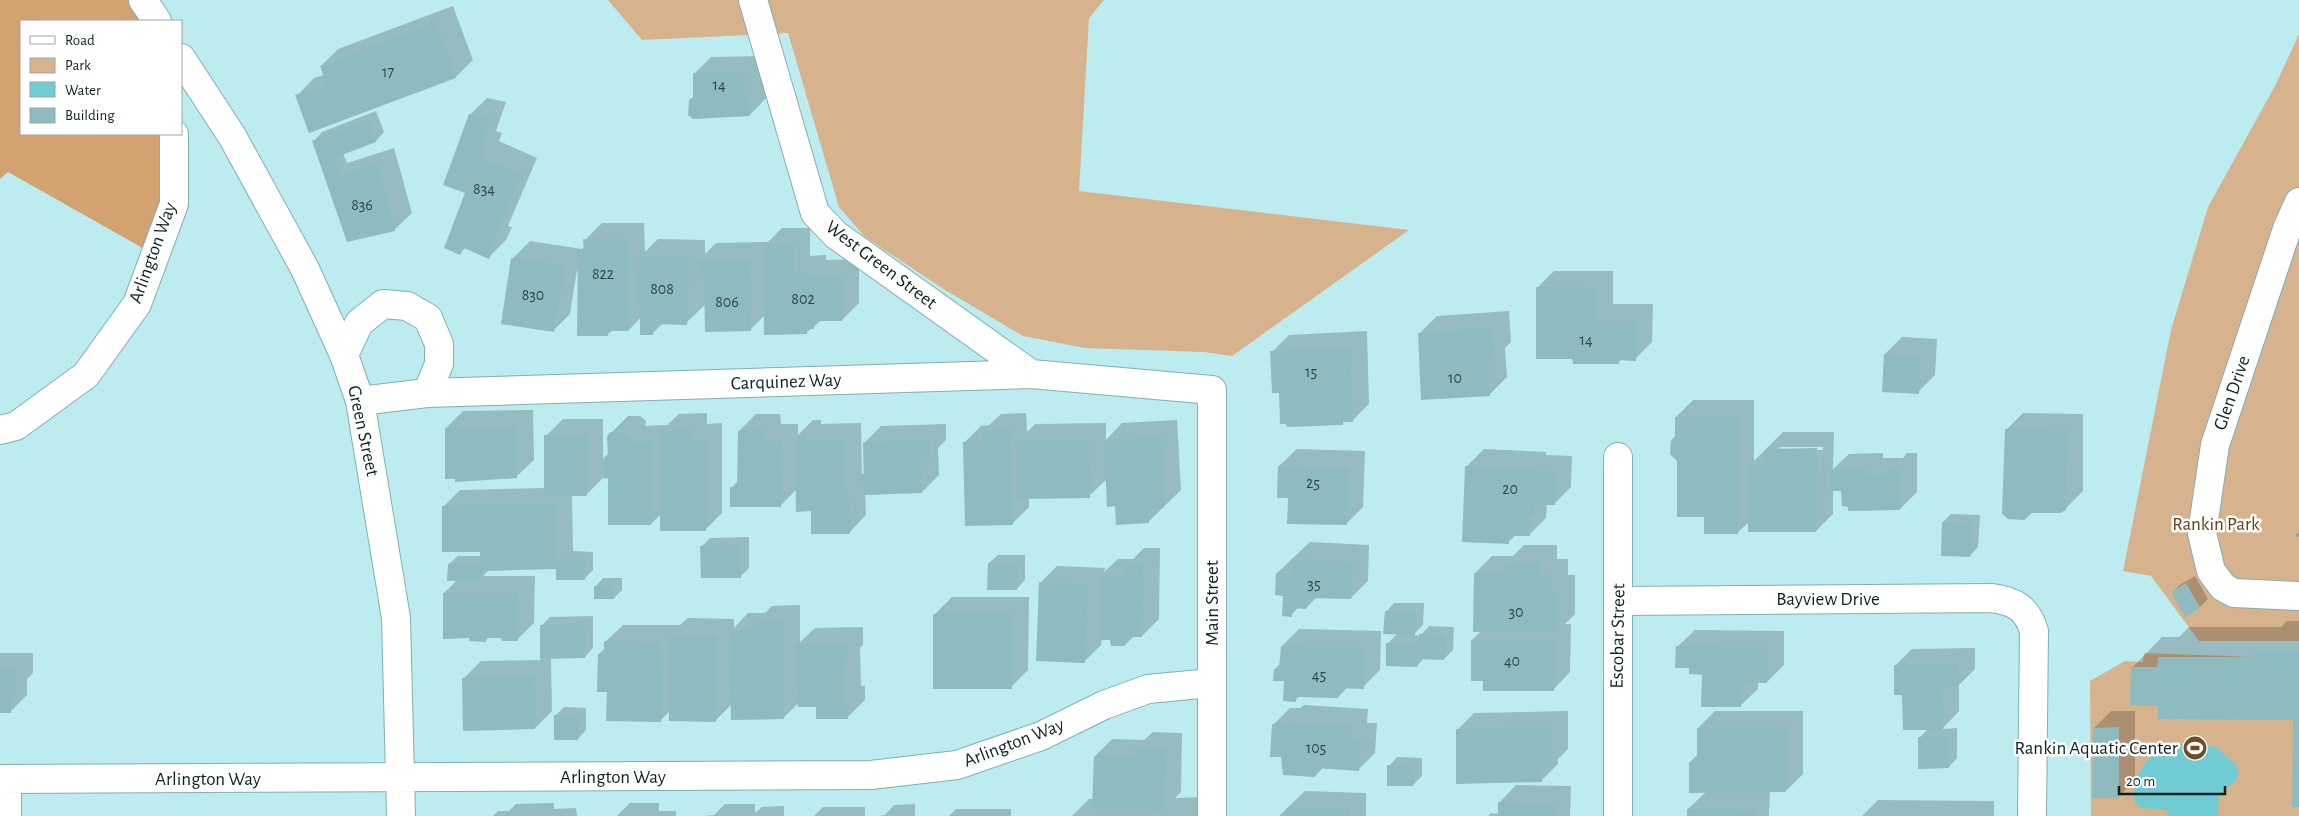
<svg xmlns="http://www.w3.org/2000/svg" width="2299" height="816" viewBox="0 0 2299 816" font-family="'Alegreya Sans',sans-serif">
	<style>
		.green { fill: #d7b38d }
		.forest { fill: #d2a370 }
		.water { fill: #71cbd3 }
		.shadow { fill: #0003; fill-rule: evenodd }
		.building { fill: #8dbbbf }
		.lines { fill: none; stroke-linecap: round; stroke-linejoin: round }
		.minor-casing { stroke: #82afb3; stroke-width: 30 }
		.path { stroke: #80a6a9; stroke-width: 3; stroke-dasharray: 5 2.5; stroke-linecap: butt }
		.minor { stroke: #fff; stroke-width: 28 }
		.labels { text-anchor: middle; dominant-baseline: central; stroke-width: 5; stroke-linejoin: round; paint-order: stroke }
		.number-label { font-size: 16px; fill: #2e4849 }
		.street-label { font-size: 19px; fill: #0e2122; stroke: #fff }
		.park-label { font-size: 19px; fill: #62411a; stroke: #fff }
		.poi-label { font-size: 19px; fill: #0e2122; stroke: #fff; text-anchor: end }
	</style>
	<rect width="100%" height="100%" fill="#bcecf0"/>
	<path class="green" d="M608,0H1104L1089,18L1079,191L1409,230L1232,356L1204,352L1085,348L1023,336L945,290L865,237L839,207L788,33L642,40Z
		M2299,34V641H2199L2151,576L2123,571L2171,330L2208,207L2276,84Z
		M2144,653L2255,657L2299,656V816H2091L2090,681L2125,661L2143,662Z"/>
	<path class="forest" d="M0,0H143L157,21H21V134H174L155,255L8,172L0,179Z"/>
	<path class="water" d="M2189,742L2216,747L2237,766L2239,773L2236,780L2219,795L2218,816H2168L2167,810L2141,808L2135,803C2131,785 2141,761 2158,752C2168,748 2179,745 2189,742Z"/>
	<path class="shadow" d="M453,6L473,60L456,77L297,96L314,78L324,75L321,66L338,49Z
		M761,56V81H767V97L750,115L694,97V74L711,57Z
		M487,98L506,102L496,131L502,133L499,141L537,158L508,226L512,227L506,240L489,257L465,248L459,254L467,192L470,115Z
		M376,111L384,132L376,141L343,153L347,163L394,148L412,213L394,230L348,240L314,141L322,132Z
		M602,223H644L645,252L658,239L705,240V254L716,243L768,242L782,228H810V256L826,255V260L859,259V303L842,320H822L806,333L765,315L750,330L706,304L686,323H663L653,333L641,317L629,330H613L607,335L577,270L570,314L553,331L502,323L513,258L530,241L582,249L585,246V240Z
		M1554,271H1613V304H1653L1652,342L1635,359H1622L1618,363L1537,288Z
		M1509,311L1511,342L1505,348L1507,377L1490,394L1420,333L1437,316Z
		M1367,331L1369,404L1352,421H1345L1342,423L1280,391L1272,352L1289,335Z
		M1902,337L1937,339L1935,375L1918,392L1885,354Z
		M1693,400H1754V461L1783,432H1834L1833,469L1849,454L1883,453V458H1903L1907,453H1917V492L1900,509L1843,490H1833V514L1816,531L1750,521L1737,533L1705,516L1678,460L1676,417ZM1781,447H1823V450H1778Z
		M533,410L534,460L516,477L446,428L463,411Z
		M707,413V424L722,423V513L705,530L661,514L651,524L609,477L605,476L586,495H572L573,551L593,552V570L584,579L557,567L488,571L483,576H535L534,623L517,640L489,637L486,640L444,593L458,579L449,564L458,556H481V550L443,507L460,490L545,488L546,436L563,419H603V459L609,453L611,433L628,416H640L646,421L645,426L667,425L679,414Z
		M1026,413L1027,432L1035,424L1106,423V440L1122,423L1177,420L1181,490L1148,522L1117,505L1107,479L1089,496L1029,497V507L1012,524L964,443L981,426L989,425L1001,414Z
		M2023,413L2083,414V491L2065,509L2006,430Z
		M756,414H780L781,424H798V435L813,420H821V424L861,423L862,474H865L864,443L881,426L946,424V440L938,448L939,475L922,492L865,493L866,515L849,533L812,510L797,489L781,505L731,488L739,480V431Z
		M1297,449L1365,451L1363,507L1346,524L1289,497L1279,466Z
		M1484,449L1546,452V455L1572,456L1571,487L1554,504H1547L1546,518L1529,535H1516L1508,542L1467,466Z
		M1951,514L1980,515L1978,547L1970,556L1943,522Z
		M749,537V568L740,577L702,546L710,538Z
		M1310,542L1369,545L1368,581L1351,598L1317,597L1306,608L1299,607L1291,615L1277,573Z
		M1524,545H1557V559H1568V575H1575V614L1565,624H1571L1570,672L1553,690L1485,680L1472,640L1482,630L1475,573L1492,556H1513Z
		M1144,548H1160L1159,619L1142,636H1134L1125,645L1112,638H1102L1101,645L1084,662L1040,583L1057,566L1105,568L1104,572L1118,559H1133Z
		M998,555H1025V580L1017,589L989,563Z
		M2195,576L2208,599L2200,607L2172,592L2181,584Z
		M603,578H622V590L614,598L595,587Z
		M952,597H1029L1028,670L1011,687L935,614Z
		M1394,603H1424L1423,625L1413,635L1420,636L1429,626L1454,627L1453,650L1444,659L1424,658L1417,666L1387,644L1398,633L1386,612Z
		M800,605V642L815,628L863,627V645L860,648L861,686H865V700L848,717L817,705L799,703L783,718L732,704L715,721L670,711L660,721L608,691L599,654L605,648V642L623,625H680L688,618L734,619V628L748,613H765L772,606Z
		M593,616V648L585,657L551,658L552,711L535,728L464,678L481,661L541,660V626L550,617Z
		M2287,621H2299V806L2294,719L2159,704L2132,668L2162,637H2179L2189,627H2281Z
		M1299,629L1381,631L1380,670L1363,687H1348L1338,697L1300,696L1295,700L1285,680L1275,669L1281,663L1282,646Z
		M1695,630L1784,631V665L1767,682H1758V689L1740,706L1703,673L1690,667L1677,647Z
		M1975,648V669L1959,685V711L1942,729L1957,728V758L1949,767L1919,738L1928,729L1903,693L1895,666L1912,649Z
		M0,653H33V673L27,679V695L10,712H0Z
		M1304,705L1368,709L1367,723H1377L1375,753L1358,770L1323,768L1315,776L1282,756L1273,725L1290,708H1300Z
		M564,707L586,708V730L578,739L555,716Z
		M1568,711V749L1558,759V764L1541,781L1457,730L1474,713Z
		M1715,711H1803V774L1786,791H1770L1769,816H1688V809L1706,792L1690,762L1698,754V728Z
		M2111,711H2135V780L2118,797L2094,728Z
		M1153,732L1182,733L1181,792L1175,798L1204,797V816H1072L1089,799H1093L1095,756L1112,739L1144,740Z
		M1397,757L1422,758V776L1413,785L1389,766Z
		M1516,785L1571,786L1570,816H1488L1491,813L1499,814V803Z
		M1305,791L1366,793V816H1279Z
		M1878,800L1994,801V816H1862Z
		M554,803V809L576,808L577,816H493L498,811H509L516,804Z
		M630,803H659V811H676V816H617Z
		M725,804H755V813L762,807L784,806V816H705L714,815Z
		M915,804V816H879L885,815L894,805Z
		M823,807H865V816H814Z
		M956,809H1011V816H949Z"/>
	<path class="building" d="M436,22L456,78L309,133L295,95L326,84L320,66Z
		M693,73H744L745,97L750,98V116L693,119L688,115L689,100L693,97Z
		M469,114L490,119L480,148L485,150L483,159L521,175L492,243L496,244L489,259L464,248L460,255L444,248L465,193L443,185Z
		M368,119L376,142L334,158L340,175L377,164L395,231L347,242L312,141Z
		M583,239L628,240L629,331H607L608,336H577L578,251H584Z
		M793,244V272H810V277L842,276V321H815L814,329H807V334L764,335L763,245Z
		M640,256H689L687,325L653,324V335H640V302H636V277H639Z
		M511,258L565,266L554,332L501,324Z
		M750,259L751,331L705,332L704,273H698V260Z
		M1536,287L1597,288V321H1637L1636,361L1618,360L1619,364H1573L1572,359H1536Z
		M1492,328L1494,360H1488L1490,396L1421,400L1418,333Z
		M1350,348L1353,422H1343V425L1287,427L1286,424H1280L1279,393H1272L1270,351Z
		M1884,354L1920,355L1919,394L1882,392Z
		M1738,416V534H1704V517H1677V461L1670,454L1671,441L1675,436V417Z
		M517,427V478L455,482V479H445V428Z
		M1010,429L1013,525L965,526L963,442L983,441V430Z
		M2005,429L2067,431L2066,510L2060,513H2032L2024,520L2008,519L2002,514Z
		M660,430H690V440H706V531H660Z
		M764,430V441H782L781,507H730V487L737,488L738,431Z
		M610,432L623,433L629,439V442H652L651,525H608V478L604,479V457L608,456L607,437Z
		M544,435H587V496H544Z
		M795,437H805V441L844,440L845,491H848L850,534H811V511L796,512Z
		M1161,437L1164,508L1148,509L1149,523L1116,525L1115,506L1107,507L1104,440Z
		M1089,440L1090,498L1017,499V441Z
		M929,441V458H921L922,493L864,495L863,442Z
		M1817,448L1816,532H1748V465H1765V449Z
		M1278,466L1348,467L1347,525L1287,524L1288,498H1277Z
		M1465,466L1530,468V471L1556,472L1555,505H1535V516H1531L1530,536H1509V544L1462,542Z
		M1831,470H1866V475L1889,474V470H1900V510L1848,511V507L1842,506L1841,491H1831Z
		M555,504L556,559L585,560V580H556V569L481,571L480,580L447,581L448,564H480V552H442V506Z
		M1942,522L1972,523L1970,557L1941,556Z
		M740,545L741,578H701L700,546Z
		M1292,559L1353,562L1351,599L1307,598L1306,609L1292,608V617L1282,616L1283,596L1275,595L1276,573H1290Z
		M1506,562H1541L1540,576L1552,575V592H1558V632H1473L1474,573H1505Z
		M988,563H1017V590H987Z
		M1143,564L1142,637H1126L1125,646H1111L1110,640H1099V576H1126V565Z
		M1039,582L1088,585L1085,663L1036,661Z
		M2186,583L2200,608L2185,617L2171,592Z
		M594,586H614V599H594Z
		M443,593H518V641H502L501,638H486V642L469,641V638L443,639Z
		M1385,611H1416L1415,635L1383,634Z
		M1012,613V689H933V614Z
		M754,622H783L784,719L731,720L730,630L754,629Z
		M585,624V658L540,659V625Z
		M1419,634L1446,635L1444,660L1417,659V667L1386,666V643L1418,644Z
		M669,635L717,636L716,722L669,721Z
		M1471,640H1554V691H1483V681H1471Z
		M604,641L662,642L661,722L606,721L607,692H597L598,654L604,653Z
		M846,643L847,663H844V702H848V719H816V707H798L796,644Z
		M1281,646L1365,648L1364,689L1338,688V698L1296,697V702L1283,701L1284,681H1273L1274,669H1279Z
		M1676,646L1768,647L1767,683H1742L1741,707H1701L1702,675L1689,674V668H1675Z
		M2255,651H2299V807H2292L2293,720L2158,719V706L2130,705L2131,667H2157L2158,657H2255Z
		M1958,664L1959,687H1942L1943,730H1903L1902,695H1894V665Z
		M0,669H16V692L11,693V713H0Z
		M534,676L535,729L463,731L462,678Z
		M554,715L578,716V740H554Z
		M1285,722L1351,725L1350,739L1361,740L1359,771L1316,768L1315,777L1283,775L1281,757H1270L1272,724L1285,725Z
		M1551,727L1552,767H1542V782L1456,784V729Z
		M1786,727V792L1689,793V762H1697V728Z
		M2119,727V798H2092L2093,728Z
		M1949,736V768L1918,769V737Z
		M1134,748L1166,749L1164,810L1092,808L1094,756L1134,757Z
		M1387,765L1414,766L1413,786H1387Z
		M1498,802L1554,803V816H1498Z
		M1286,808L1350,809V816H1286Z
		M1687,809L1754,810V816H1687Z"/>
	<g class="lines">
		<defs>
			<path id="minor" d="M143,0L157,21
				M753,0L815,213L836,235L1031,374
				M181,58L232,136L305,269L344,355L360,401L396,618L401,816
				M2299,202L2287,229L2215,445L2202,533L2211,571L2223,587L2234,593L2299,596
				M344,355L359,323L383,304L407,306L428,318L439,344V364L427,393
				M360,401L427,393L1031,374L1212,390V816
				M0,430L16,426L86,375L137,304L174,204V134
				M1618,601L1991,598C2015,601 2027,608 2034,631L2032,816
				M0,779L871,775L957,765L1041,736L1104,705L1148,689L1211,683
				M7,779V816
				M1618,816V457"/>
		</defs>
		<use href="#minor" class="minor-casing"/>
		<path class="path" d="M2296,535H2299"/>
		<use href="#minor" class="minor"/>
	</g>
	<defs>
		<symbol id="stadium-disc" viewBox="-11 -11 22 22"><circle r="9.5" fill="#704d26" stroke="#fff"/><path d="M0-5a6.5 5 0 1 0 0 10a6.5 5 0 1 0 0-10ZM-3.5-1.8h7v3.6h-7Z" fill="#fff"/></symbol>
	</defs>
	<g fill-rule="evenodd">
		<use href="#stadium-disc" x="2181" y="734" width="28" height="28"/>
	</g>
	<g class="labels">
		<g class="number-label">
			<text x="388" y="72">17</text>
			<text x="719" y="85">14</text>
			<text x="484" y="189">834</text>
			<text x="362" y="205">836</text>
			<text x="603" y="274">822</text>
			<text x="662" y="289">808</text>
			<text x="533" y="295">830</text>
			<text x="803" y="299">802</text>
			<text x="727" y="302">806</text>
			<text x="1586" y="340">14</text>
			<text x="1311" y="372">15</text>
			<text x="1455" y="378">10</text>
			<text x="1313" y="483">25</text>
			<text x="1510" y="489">20</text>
			<text x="1314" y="584">35</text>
			<text x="1516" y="612">30</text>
			<text x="1512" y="661">40</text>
			<text x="1319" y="675">45</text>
			<text x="1316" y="748">105</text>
		</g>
		<g class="street-label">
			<text transform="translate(153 253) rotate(-70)">Arlington Way</text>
			<text transform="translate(881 265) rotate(37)">West Green Street</text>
			<text transform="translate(786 382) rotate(-2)">Carquinez Way</text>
			<text transform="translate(2232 393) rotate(-71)">Glen Drive</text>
			<text transform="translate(363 431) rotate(78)">Green Street</text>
			<text x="1828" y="599">Bayview Drive</text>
			<text transform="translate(1212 603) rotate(-90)">Main Street</text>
			<text transform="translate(1618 636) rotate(-89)">Escobar Street</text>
			<text transform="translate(1014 743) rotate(-21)">Arlington Way</text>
			<text x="613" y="777">Arlington Way</text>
			<text x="208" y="779">Arlington Way</text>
		</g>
		<g class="park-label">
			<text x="2216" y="524">Rankin Park</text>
		</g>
		<g class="poi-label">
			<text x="2178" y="748">Rankin Aquatic Center</text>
		</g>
	</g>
	<rect x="20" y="20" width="162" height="115" fill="#ffffff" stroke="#9fa6a7"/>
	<rect x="30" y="36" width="25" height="8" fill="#ffffff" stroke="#9fa6a7"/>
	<text x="65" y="45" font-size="15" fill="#0e2122">Road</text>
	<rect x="30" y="58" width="25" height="15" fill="#d7b38d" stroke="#9fa6a7"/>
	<text x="65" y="70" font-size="15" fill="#0e2122">Park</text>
	<rect x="30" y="82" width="25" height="15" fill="#71cbd3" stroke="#9fa6a7"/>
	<text x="65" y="95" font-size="15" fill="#0e2122">Water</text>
	<rect x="30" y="108" width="25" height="15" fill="#8dbbbf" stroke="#9fa6a7"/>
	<text x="65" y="120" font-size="15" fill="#0e2122">Building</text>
	<path d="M2119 786v8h106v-8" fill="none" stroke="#0e2122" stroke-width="2.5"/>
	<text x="2126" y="786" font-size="15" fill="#0e2122" stroke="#ffffff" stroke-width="4" paint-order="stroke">20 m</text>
</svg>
